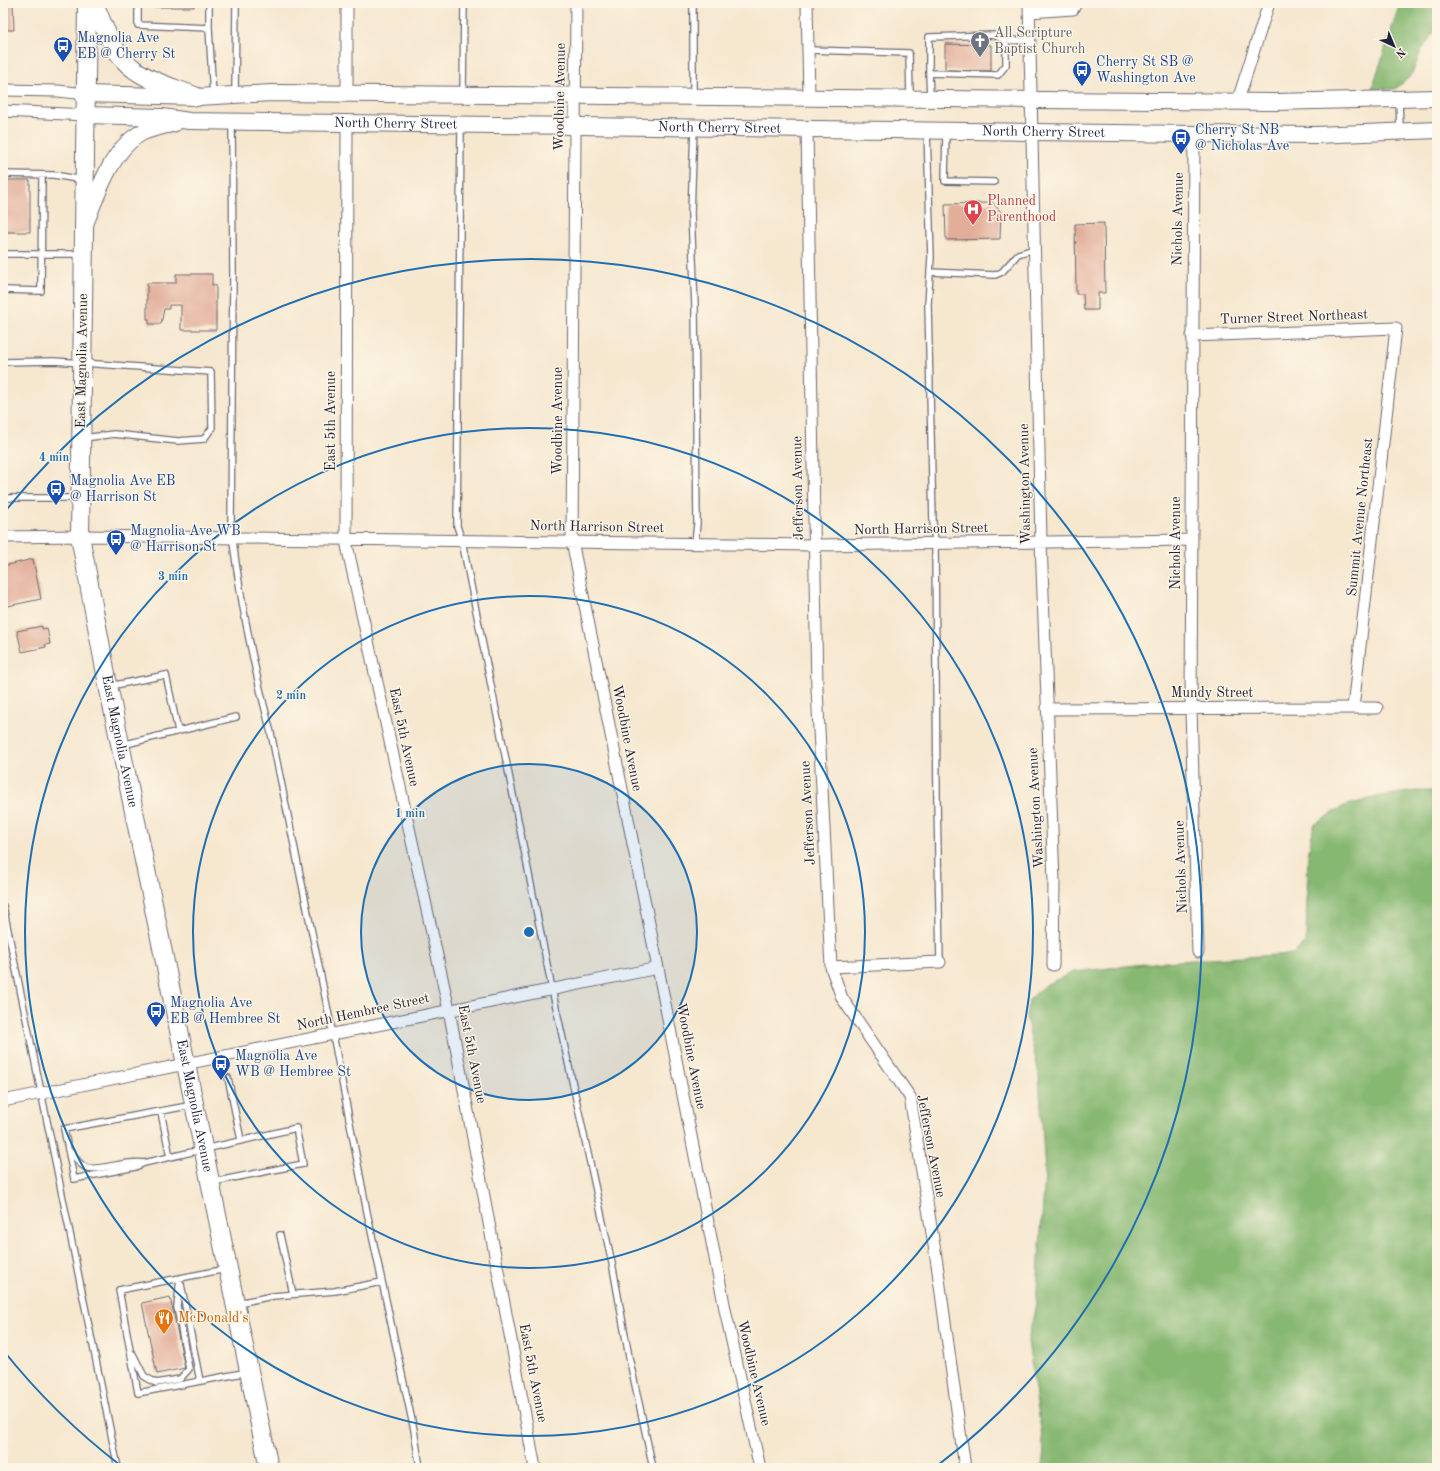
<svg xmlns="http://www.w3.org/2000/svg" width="1440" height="1471" viewBox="0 0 1440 1471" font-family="'Old Standard TT',serif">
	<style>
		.forest { fill: #87b872; stroke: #546d56 }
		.building { fill: #e2ae9a }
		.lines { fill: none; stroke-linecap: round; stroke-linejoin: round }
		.service-casing { stroke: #6c676f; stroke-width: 8 }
		.minor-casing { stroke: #6c676f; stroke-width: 13 }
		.secondary-casing { stroke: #6c676f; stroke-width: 18 }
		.primary-casing { stroke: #6c676f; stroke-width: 20 }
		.service { stroke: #fff; stroke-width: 5.5 }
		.minor { stroke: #fff; stroke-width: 11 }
		.secondary { stroke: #fff; stroke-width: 16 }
		.primary { stroke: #fff; stroke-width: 18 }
		.ring { fill: none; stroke: #1f6fb2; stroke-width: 2 }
		.labels { text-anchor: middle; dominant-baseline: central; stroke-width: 3; stroke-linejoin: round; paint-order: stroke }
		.worship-label { font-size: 14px; fill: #5b616d; stroke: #fcf5e5; text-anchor: start }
		.transit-label { font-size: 14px; fill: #164399; stroke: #fcf5e5; text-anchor: start }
		.street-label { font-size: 14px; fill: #22223b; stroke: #fcf5e5 }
		.health-label { font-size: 14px; fill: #be3a42; stroke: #fcf5e5; text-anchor: start }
		.food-label { font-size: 14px; fill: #c56008; stroke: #fcf5e5; text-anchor: start }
		.centre { fill: #1f6fb2; stroke: #fcf5e5; stroke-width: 2 }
		.ring-label { font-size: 12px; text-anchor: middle; font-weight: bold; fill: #1f6fb2; stroke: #fcf5e5; stroke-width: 3; stroke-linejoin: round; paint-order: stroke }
	</style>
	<rect width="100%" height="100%" fill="#fcf5e5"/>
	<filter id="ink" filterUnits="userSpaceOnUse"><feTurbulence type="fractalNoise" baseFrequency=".025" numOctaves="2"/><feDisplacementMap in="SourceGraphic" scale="8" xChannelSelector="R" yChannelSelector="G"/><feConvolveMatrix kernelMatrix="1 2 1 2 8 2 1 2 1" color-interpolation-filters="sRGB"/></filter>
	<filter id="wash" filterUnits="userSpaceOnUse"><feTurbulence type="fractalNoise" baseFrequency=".012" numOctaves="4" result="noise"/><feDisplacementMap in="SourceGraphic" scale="16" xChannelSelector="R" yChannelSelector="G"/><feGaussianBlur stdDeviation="0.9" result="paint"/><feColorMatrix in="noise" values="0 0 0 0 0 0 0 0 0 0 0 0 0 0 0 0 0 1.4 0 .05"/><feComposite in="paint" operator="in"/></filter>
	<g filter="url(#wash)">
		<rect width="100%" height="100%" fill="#f6e7cf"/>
		<path class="forest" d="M1400,3H1437V27L1421,51L1411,76L1395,89H1372Z
			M1415,791H1437V1468H1042L1044,1451L1028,1341L1036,1304L1045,1173L1039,1075L1026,1016L1029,1000L1045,985L1074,972L1162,962L1293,954L1306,942L1308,855L1314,825L1344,806L1381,796Z"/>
		<g id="blocks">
			<path class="building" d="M3,3H13L14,30H3Z
				M151,3H194V7H150Z
				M945,44L991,45V71L945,70Z
				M3,180H30V232H3Z
				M991,201L1001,212L1000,239L946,240L945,204L989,203Z
				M1104,223L1105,293H1098V310H1084L1083,294H1076L1075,224Z
				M176,274H212V285H216V330H181V305H169V309H164L161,324H149V319H147V283H176Z
				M33,559L41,599L3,607V566Z
				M42,626V629L47,628L50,644L45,645L46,647L22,652L17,631Z
				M170,1297L185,1368L157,1374L142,1303Z"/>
		</g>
	</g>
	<g filter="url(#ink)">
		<use href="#blocks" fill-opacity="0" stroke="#6c676f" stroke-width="1"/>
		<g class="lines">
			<defs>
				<path id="service" d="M138,3V25L209,28
					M209,3V28L213,96
					M808,50L909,53L910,97
					M929,73V37L994,35L1006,41
					M235,93L236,3
					M463,94L464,3
					M693,95V3
					M930,97L929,73L998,75L1006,65V41L1029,40
					M1399,100L1400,129
					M232,124L233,275L231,525C239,595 253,665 271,733L335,1045L367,1212L414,1430L420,1468
					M461,127L457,526L462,541L552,989L613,1268L629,1357L653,1468
					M694,128L691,213L695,306L697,524L695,543
					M927,132L931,257L928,304L933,522L935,543L937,800L940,962
					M946,132L945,181L994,182
					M3,174L54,175L83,180
					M3,254H82
					M930,272L995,275L1002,272L1018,254L1034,249
					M3,290L41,291L42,175
					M3,362L54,361L211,372L212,428L204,439L178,441L114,434L84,438
					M3,498H78
					M110,686L166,675L178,731
					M122,745L236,717
					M3,906L118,1468
					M228,1078L241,1140
					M193,1105L64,1129L74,1179L135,1167L144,1163L296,1128L303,1164L213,1182
					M161,1112L170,1157
					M68,1150C75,1155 77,1163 85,1167C95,1173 128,1159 144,1163
					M280,1235L293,1294
					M226,1269L119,1290L138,1393L248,1372
					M181,1284L200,1381
					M238,1303L273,1296L335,1291L382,1282
					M133,1354L144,1376L156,1383L180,1379L189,1369L177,1307L180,1278"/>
				<path id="minor" d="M576,3L572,541L658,968L726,1314L760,1468
					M807,3L809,96
					M1029,3L1041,542L1054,881L1053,965
					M1029,12L1073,9L1076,3
					M3,90L58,91L86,94
					M347,95V3
					M1238,100L1269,3
					M3,111L86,115
					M347,123L346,541L449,1010L535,1468
					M807,129L817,689L831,967L842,998L910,1097L937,1264L965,1468
					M1194,134L1191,709L1198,952
					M1192,336L1396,328L1353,708
					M3,537L80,536L814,545L1191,540
					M1047,709L1377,708
					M831,967L940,962
					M3,1101L658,968"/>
				<g id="secondary">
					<path d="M86,94L197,97L272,93L1275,102L1437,98"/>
					<path id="s1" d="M86,115L162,117L189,121L1194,134L1315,135L1437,130"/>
					<path d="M85,224C97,195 112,147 143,132C153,128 164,126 175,123"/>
				</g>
				<g id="primary">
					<path id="s2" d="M87,3L80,536L109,690L269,1468"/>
					<path d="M94,3C102,22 109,44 124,60C141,80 173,87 197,97"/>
				</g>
			</defs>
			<use href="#service" class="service-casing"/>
			<use href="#minor" class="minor-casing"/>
			<use href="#secondary" class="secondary-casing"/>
			<use href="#primary" class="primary-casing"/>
			<use href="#service" class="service"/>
			<use href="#minor" class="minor"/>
			<use href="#secondary" class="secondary"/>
			<use href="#primary" class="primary"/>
		</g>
	</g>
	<circle cx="529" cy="932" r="168" fill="#1f6fb2" fill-opacity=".12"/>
	<g class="ring">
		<circle cx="529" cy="932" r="168"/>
		<circle cx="529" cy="932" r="336"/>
		<circle cx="529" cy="932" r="504"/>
		<path d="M120 1465A672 672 0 0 1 3 1350M3 514A672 672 0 1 1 938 1465"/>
	</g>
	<defs>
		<symbol id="church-pin" viewBox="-11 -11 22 30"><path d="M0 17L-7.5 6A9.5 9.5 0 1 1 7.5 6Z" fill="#6b7280" stroke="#fcf5e5"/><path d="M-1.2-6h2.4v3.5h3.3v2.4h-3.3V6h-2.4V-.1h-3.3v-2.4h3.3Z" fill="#fff"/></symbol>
		<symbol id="bus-pin" viewBox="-11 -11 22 30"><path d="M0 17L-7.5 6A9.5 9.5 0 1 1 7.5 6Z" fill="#1a4fb4" stroke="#fcf5e5"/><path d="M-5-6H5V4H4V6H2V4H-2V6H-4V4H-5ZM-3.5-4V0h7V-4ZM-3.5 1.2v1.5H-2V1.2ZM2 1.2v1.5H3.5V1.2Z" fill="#fff"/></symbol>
		<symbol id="hospital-pin" viewBox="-11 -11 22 30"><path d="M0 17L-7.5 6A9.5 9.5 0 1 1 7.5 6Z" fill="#e0444e" stroke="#fcf5e5"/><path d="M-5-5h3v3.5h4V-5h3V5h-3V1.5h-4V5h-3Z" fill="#fff"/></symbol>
		<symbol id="restaurant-pin" viewBox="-11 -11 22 30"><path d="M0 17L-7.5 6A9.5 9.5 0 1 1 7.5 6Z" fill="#e8710a" stroke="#fcf5e5"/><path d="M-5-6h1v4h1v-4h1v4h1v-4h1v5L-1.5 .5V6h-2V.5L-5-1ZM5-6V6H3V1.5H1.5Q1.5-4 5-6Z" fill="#fff"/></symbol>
	</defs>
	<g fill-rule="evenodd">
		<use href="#church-pin" x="969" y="30" width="22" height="30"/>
		<use href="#bus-pin" x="52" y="35" width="22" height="30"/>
		<use href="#bus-pin" x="1071" y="59" width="22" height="30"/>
		<use href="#bus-pin" x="1170" y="127" width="22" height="30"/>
		<use href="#hospital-pin" x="962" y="198" width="22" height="30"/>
		<use href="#bus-pin" x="45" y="478" width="22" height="30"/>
		<use href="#bus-pin" x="105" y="528" width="22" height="30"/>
		<use href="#bus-pin" x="145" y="1000" width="22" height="30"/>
		<use href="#bus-pin" x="210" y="1053" width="22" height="30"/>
		<use href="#restaurant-pin" x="153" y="1307" width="22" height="30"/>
	</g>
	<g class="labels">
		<g class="worship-label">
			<text x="994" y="33">All Scripture<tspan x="994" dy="16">Baptist Church</tspan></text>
		</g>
		<g class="transit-label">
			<text x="77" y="38">Magnolia Ave<tspan x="77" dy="16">EB @ Cherry St</tspan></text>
			<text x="1096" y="62">Cherry St SB @<tspan x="1096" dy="16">Washington Ave</tspan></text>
			<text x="1195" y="130">Cherry St NB<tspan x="1195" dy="16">@ Nicholas Ave</tspan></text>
			<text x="70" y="481">Magnolia Ave EB<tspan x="70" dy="16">@ Harrison St</tspan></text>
			<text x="130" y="531">Magnolia Ave WB<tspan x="130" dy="16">@ Harrison St</tspan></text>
			<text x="170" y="1003">Magnolia Ave<tspan x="170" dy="16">EB @ Hembree St</tspan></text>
			<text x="235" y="1056">Magnolia Ave<tspan x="235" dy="16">WB @ Hembree St</tspan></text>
		</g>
		<g class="street-label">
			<text transform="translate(560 97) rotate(-89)">Woodbine Avenue</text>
			<text stroke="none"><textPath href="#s1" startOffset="310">North Cherry Street</textPath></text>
			<text stroke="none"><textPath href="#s1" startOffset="634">North Cherry Street</textPath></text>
			<text stroke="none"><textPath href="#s1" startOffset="958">North Cherry Street</textPath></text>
			<text transform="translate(1178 219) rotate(-89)">Nichols Avenue</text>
			<text transform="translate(1294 317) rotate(-2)">Turner Street Northeast</text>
			<text transform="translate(82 361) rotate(-89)">East Magnolia Avenue</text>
			<text transform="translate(331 421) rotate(-90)">East 5th Avenue</text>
			<text transform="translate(558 421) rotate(-90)">Woodbine Avenue</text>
			<text transform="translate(1025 484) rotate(-91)">Washington Avenue</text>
			<text transform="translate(798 488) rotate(-91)">Jefferson Avenue</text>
			<text transform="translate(1360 517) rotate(-84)">Summit Avenue Northeast</text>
			<text transform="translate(597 527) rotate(1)">North Harrison Street</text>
			<text transform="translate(921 529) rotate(-1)">North Harrison Street</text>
			<text transform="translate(1176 543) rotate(-90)">Nichols Avenue</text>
			<text x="1212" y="693">Mundy Street</text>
			<text transform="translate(404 737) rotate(78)">East 5th Avenue</text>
			<text transform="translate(627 738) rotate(79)">Woodbine Avenue</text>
			<text stroke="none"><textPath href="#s2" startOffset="742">East Magnolia Avenue</textPath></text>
			<text transform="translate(1036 808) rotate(-93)">Washington Avenue</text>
			<text transform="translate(808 813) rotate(-93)">Jefferson Avenue</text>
			<text transform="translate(1181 867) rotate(-92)">Nichols Avenue</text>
			<text transform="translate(363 1012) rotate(-12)">North Hembree Street</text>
			<text transform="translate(472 1054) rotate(79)">East 5th Avenue</text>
			<text transform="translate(691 1056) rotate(79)">Woodbine Avenue</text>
			<text stroke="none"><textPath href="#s2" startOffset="1114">East Magnolia Avenue</textPath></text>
			<text transform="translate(931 1146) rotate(79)">Jefferson Avenue</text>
			<text transform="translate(533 1373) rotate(79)">East 5th Avenue</text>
			<text transform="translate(754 1373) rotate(77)">Woodbine Avenue</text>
		</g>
		<g class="health-label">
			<text x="987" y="201">Planned<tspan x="987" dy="16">Parenthood</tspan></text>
		</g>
		<g class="food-label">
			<text x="178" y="1318">McDonald's</text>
		</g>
	</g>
	<circle cx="529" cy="932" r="6" class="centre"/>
	<g class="ring-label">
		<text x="54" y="461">4 min</text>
		<text x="173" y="580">3 min</text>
		<text x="291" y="699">2 min</text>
		<text x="410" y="817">1 min</text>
	</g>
	<rect width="1440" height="1471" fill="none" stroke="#fcf5e5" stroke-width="16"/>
	<g transform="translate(1394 46) rotate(136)" stroke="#fcf5e5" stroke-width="3" paint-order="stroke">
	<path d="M0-3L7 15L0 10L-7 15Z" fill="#22223b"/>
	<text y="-6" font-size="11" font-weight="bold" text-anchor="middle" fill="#22223b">N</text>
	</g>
</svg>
